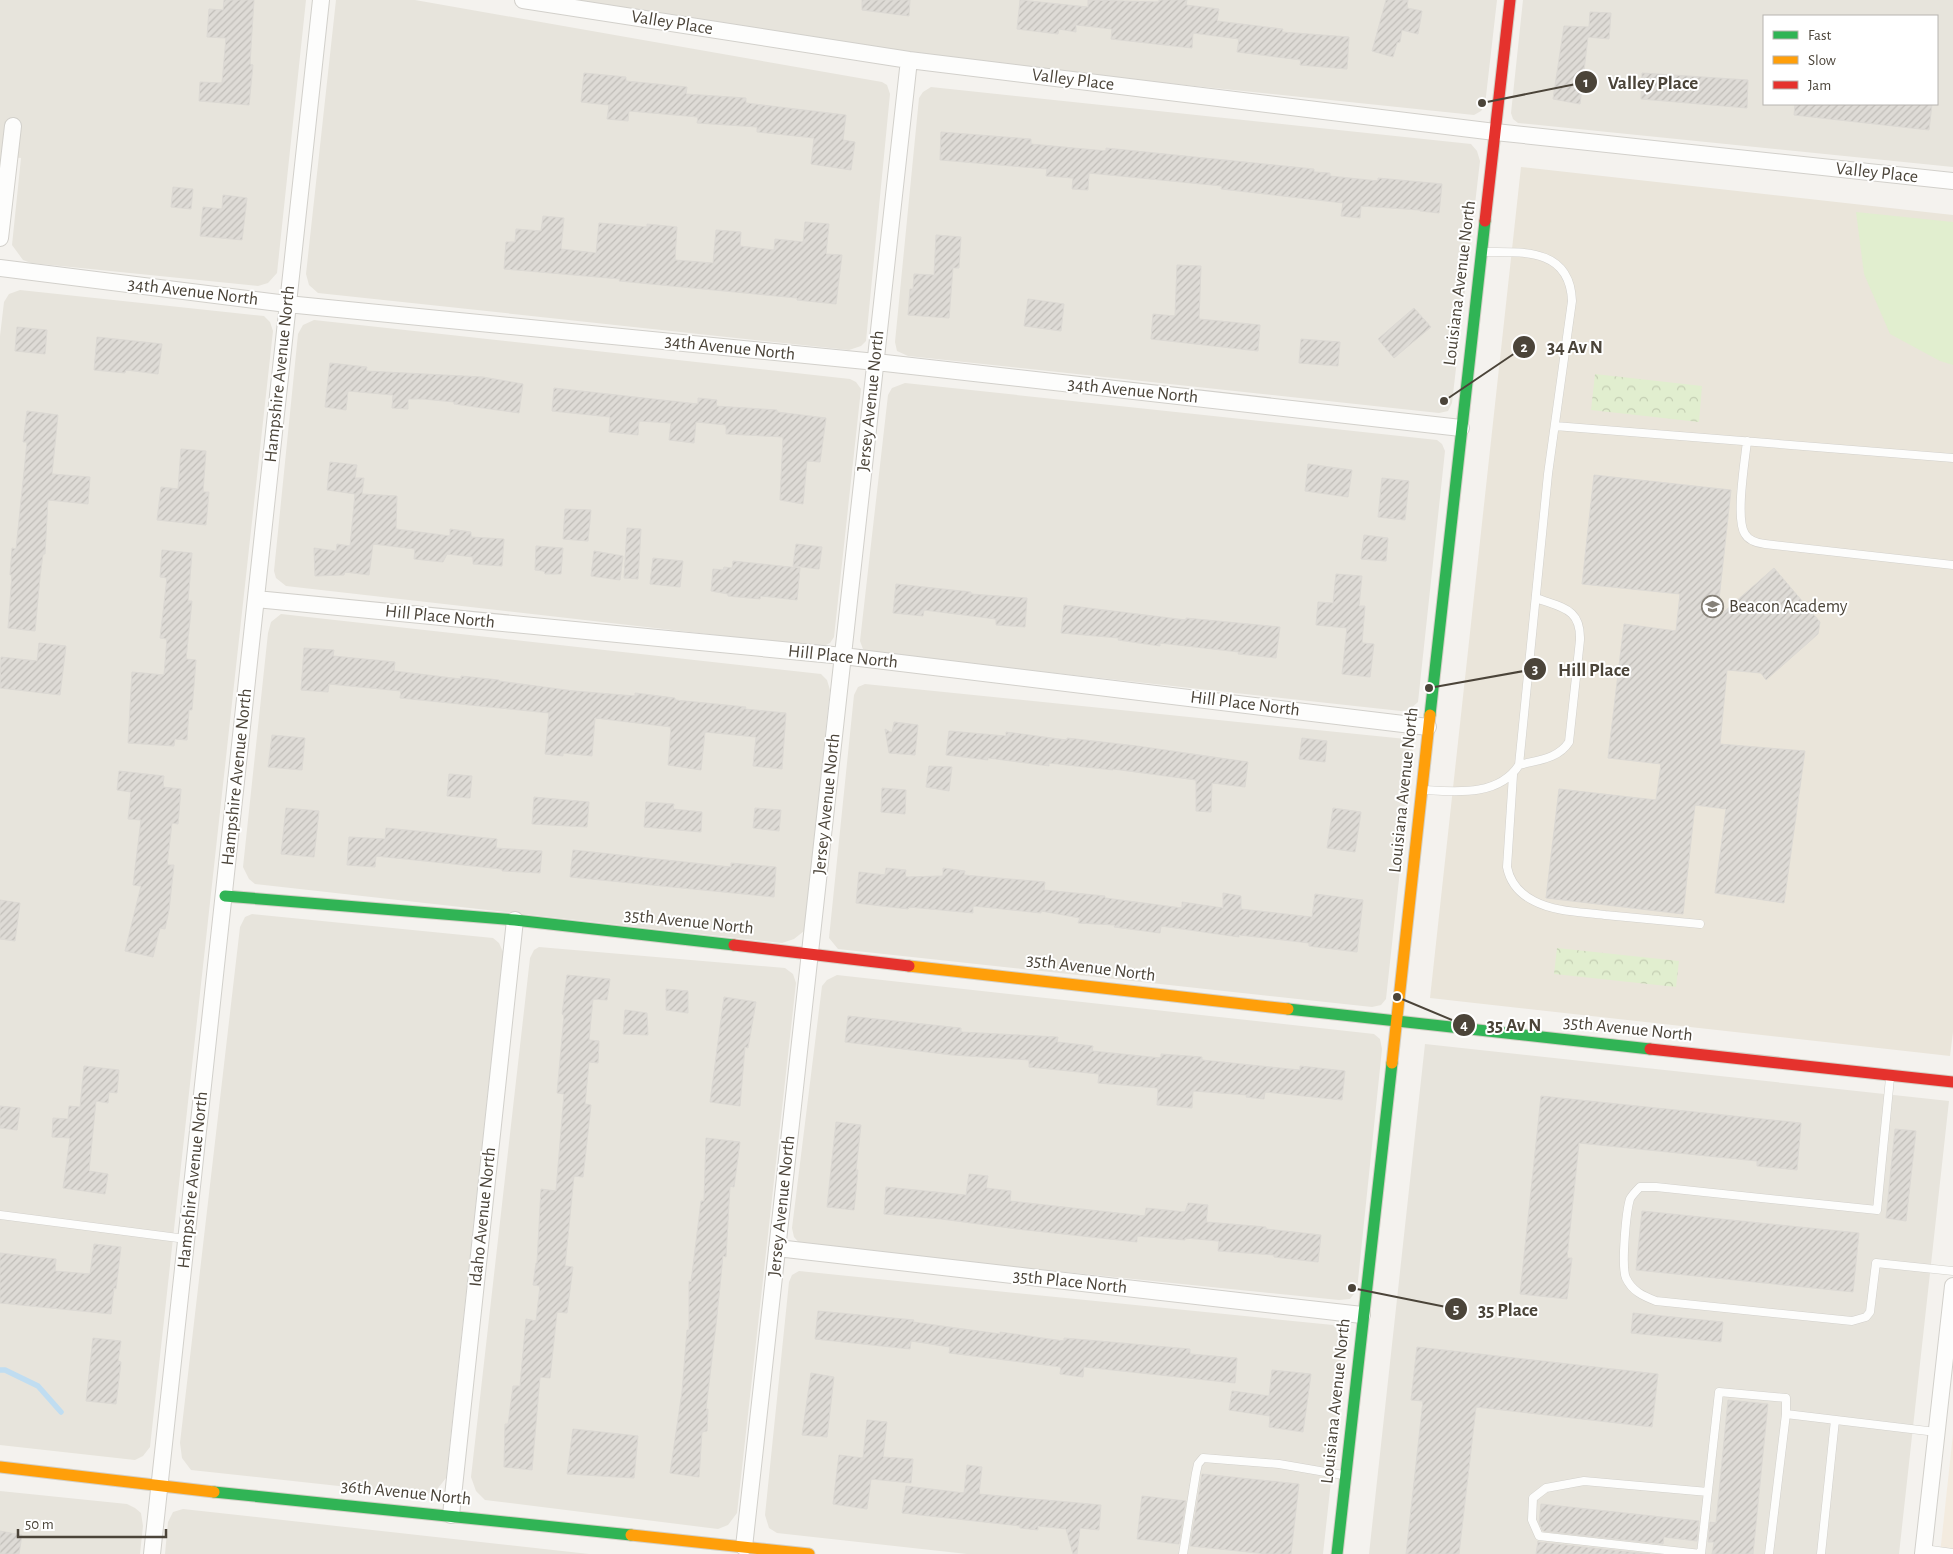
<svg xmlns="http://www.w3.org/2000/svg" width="1953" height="1554" viewBox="0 0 1953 1554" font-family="'Alegreya Sans',sans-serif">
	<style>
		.residential { fill: #e7e4dc; fill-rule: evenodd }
		.commercial { fill: #f3ebdf }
		.education { fill: #eae5da }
		.park { fill: url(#park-crowns) }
		.pitch { fill: #e1eecf }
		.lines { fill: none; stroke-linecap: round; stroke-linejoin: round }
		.stream { stroke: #c0ddf1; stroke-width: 5.5 }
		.building { fill: url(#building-hatch); stroke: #dcd9d4 }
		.lane-casing { stroke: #d2d0cb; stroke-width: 9 }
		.street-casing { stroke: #d2d0cb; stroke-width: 18 }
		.fast-casing { stroke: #d3cfc5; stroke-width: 13 }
		.slow-casing { stroke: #d3cfc5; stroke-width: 13 }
		.jam-casing { stroke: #d3cfc5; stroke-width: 13 }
		.lane { stroke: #fdfdfc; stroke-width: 8 }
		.street { stroke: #fdfdfc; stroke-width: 16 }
		.fast { stroke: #30b455; stroke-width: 11 }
		.slow { stroke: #ff9f0a; stroke-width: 11 }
		.jam { stroke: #e5322d; stroke-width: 11 }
		.labels { text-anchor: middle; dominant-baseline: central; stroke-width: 4; stroke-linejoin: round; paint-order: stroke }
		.street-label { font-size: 18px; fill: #4b4439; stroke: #fff }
		.poi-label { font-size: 18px; fill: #4b4439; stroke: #fff; text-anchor: start }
		.leader { fill: none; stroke: #4b4439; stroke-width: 2 }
		.callout-dot { fill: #4b4439; stroke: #fff; stroke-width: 2 }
		.mark-label { font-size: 15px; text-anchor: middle; font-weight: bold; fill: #fff }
		.callout-label { font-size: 19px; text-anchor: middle; font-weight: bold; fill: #4b4439; stroke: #fff; stroke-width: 4; stroke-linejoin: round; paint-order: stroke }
	</style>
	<defs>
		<pattern id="park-crowns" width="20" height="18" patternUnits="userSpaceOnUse" patternTransform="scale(1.25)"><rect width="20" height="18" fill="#e1eecf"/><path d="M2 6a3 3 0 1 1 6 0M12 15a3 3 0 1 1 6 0" fill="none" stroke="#c3cdb2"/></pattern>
		<pattern id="building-hatch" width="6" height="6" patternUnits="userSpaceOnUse" patternTransform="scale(1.25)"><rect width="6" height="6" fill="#dedbd6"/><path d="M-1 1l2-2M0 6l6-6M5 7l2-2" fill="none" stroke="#c0bdb8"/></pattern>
	</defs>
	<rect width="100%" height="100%" fill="#f4f2ee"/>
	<path class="residential" d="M0,0H306L277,273L268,283L258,286L31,263L23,260L12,245L21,158L1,156L0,166Z
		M336,0H415L882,82L887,85L890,94L866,341L861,346L849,350L318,293L309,285L306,274Z
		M575,0H1497L1485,105L1481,111L1474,115L877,53Z
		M1523,0H1953V167L1518,123L1513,119L1511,113ZM1764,16H1937V104H1764Z
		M931,87L1471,144L1477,151L1480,161L1452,403L1448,411L1439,413L908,356L897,351L895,342L919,98L923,92Z
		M20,290L264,316L270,322L273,331L150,1447L143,1456L135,1460L0,1445V336L4,302L9,294Z
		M314,320L850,379L856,382L861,389L834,637L830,643L822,647L286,586L276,578L274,571L298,334L303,325Z
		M905,383L1437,440L1442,444L1445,451L1418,702L1409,710L1401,711L871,653L863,649L860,641L888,395L892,388Z
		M281,614L821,674L827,680L830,690L804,931L794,939L782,943L255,884L249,879L243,867L268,633L271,622Z
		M865,684L1406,739L1413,751L1386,999L1381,1005L1372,1007L838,949L829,938L854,695L858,687Z
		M252,914L493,938L499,943L503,952L446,1478L435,1492L421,1495L191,1470L182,1458L180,1443L240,927L245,917Z
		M539,947L785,968L793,974L796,983L737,1513L728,1525L718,1529L485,1500L476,1491L471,1477L530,958L534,950Z
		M837,975L1374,1034L1380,1039L1382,1049L1357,1290L1350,1299L1339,1300L801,1245L794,1237L792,1228L822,986L827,980Z
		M1425,1044L1949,1101L1899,1554H1369Z
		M799,1271L1333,1325L1339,1331L1346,1344L1323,1554H967L777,1533L769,1528L765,1515L789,1282L792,1275Z
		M0,1491L127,1504L135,1508L141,1513L143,1526L140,1554H0Z
		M183,1509L589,1554H165L168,1522L173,1512Z"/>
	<path class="commercial" d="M1953,1434V1554H1940Z"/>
	<path class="education" d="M1521,167L1953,215V1032L1950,1056L1430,998Z"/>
	<path class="park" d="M1595,374L1702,386L1699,422L1591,410Z
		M1557,948L1679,961L1676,987L1554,974Z"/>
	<path class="pitch" d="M1856,212L1953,222V365L1940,361L1890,334L1864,274Z"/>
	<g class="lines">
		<path class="stream" d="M0,1370H5L38,1386L61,1412"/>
	</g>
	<path class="building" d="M224,0H254L250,64L253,65L249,105L199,101L200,82L222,83L226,38L207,37L209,9L223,10Z
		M862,0H910L909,16L862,10Z
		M1020,0L1088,7V0L1159,2V0H1187L1186,5L1219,9L1217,21L1283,29L1282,32L1349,37L1347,69L1300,65L1301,60L1237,52L1239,39L1193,33L1192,48L1111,39L1112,29L1076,25V32L1059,29L1058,34L1017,29Z
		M1386,0H1408L1407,8L1422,11L1418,34L1402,30L1400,42L1397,43L1393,57L1372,51Z
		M1590,12L1611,13L1609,39L1588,37L1580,104L1553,99L1564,26L1589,27Z
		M584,73L626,77V81L687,87L686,94L746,98V103L846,115L843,140L855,142L851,170L811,164L814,138L757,132V127L697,123L698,117L629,111L628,121L607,119L609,105L581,102Z
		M1642,73L1748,80L1747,108L1641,99Z
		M1795,104H1932L1929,130L1794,115Z
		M941,132L1031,139V144L1106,151V148L1314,169V172L1330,173V176L1378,181V178L1442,184L1439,213L1420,211V210L1361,206L1360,218L1341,216L1343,203L1221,189L1222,186L1089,173L1088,190L1072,189L1073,178L1046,176L1047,169L940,160Z
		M173,187L193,189L191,209L171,207Z
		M223,195L247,198L242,240L200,236L203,207L222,209Z
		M543,216L564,218L561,249L596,253L599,223L647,227V224L677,227L675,260L713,263L716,230L741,232L740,246L774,250L775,239L803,242L805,222L829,224L826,254L842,255L836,304L797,300V298L619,281L620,279L504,269L506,242H515L516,229L541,231Z
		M936,235L961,237L959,268H953L949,318L908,315L910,289H913L914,274L934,275Z
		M1177,265L1201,266L1199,319L1260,325L1258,351L1151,339L1153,314L1175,316Z
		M1028,299L1064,304L1061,331L1024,326Z
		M1414,308L1431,327L1394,358L1378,339Z
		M17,327L47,330L45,354L15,351Z
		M97,337L162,344L158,374L126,370L125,373L94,370Z
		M1301,339L1340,342L1338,366L1299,363Z
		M330,363L367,367L366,371L483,377L523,384L519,413L454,404V402L423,399H408V409L392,408L393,395L348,391L346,410L325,407Z
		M554,388L698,404V398L717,400L716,406L777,410V412L826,418L820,462L807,461L803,504L780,500L783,437L726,434V425L696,422L694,443L669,440L671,423L639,421L638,435L609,432L610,417L552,411Z
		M27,411L58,415L52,474L90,477L88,504L48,500L45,554H43L40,577L35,631L8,628L12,575H10L12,548L16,549L27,442H23Z
		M181,449L206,451L203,492H209L206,525L157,520L161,487L178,489Z
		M330,462L357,465L355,478H364L362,494L397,496L396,529L450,536V529L471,532V537L504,539L502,566L473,564V557L447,554L443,562L414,559L415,549L373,544L369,575L345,572L344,575L315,576L314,548L336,551L337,544L350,546L355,494L327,490Z
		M1308,464L1352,470L1348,497L1305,491Z
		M1594,475L1731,490L1717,618L1774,568L1820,622L1818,634L1766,680L1761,673L1727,670L1720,744L1805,751L1784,903L1715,893L1726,809L1695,805L1683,914L1546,898L1559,789L1656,800L1661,764L1608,758L1624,624L1676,631L1680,594L1582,584Z
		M1382,478L1409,481L1405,520L1378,517Z
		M565,509L591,510L588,541L563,539Z
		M627,528L641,529L638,579L624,578Z
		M1364,535L1388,538L1386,561L1361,559Z
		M796,544L822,547L819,569L793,566Z
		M536,546L563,548L561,574H545L544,571L535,570Z
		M162,550L192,553L188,601H192L186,659L196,660L192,710H189L187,740L175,739L174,746L128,743L132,672L164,675L167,639L160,638L167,578L160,577Z
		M594,551L623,556L620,580L591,576Z
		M653,558L683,561L680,587L650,584Z
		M733,561L800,568L797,600L761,596L760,599L728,596V594L711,591L713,569L723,570L724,567L732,568Z
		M1336,574L1362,576L1359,606H1365L1362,643L1374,644L1370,677L1342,674L1347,628L1316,625L1318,602L1333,603Z
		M896,584L971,592V594L1027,598L1025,627L996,625V619L924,610L923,616L893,613Z
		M1064,605L1186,620V618L1280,627L1276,658L1238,654L1239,652L1160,643V646L1118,640L1119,638L1061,633Z
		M39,643L66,646L60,695L0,688L1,657L37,661Z
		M304,648L334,650L333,656L395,662L394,671L461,679V676L499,680V681L574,691L635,696V693L675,698V700L746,707L745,709L786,713L782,769L753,766L756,737L705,732L701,770L668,765L671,727L595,718L592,756L563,753V756L545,754L549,713L400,698L401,691L329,684L328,692L301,690Z
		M894,722L918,725L915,755L889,753L885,729L892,733Z
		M949,731L1006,736V732L1067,740V738L1137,746L1248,762L1245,787L1212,783L1211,812L1196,811V780L1113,769V770L1049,763V766L988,758V760L946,755Z
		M272,735L305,738L302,770L268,767Z
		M1302,738L1327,741L1325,762L1299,759Z
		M929,766L952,767L949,791L926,787Z
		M119,771L164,776L163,787L181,789L178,824L172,823L167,865H174L169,910L165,929L160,928L153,957L125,951L141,886L133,885L141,820L128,819L131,792L117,790Z
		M449,774L472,776L470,798L447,796Z
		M882,788L906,790L905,814L881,812Z
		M534,797L589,802L587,827L532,824Z
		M646,802L674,804L673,809L702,812L701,832L644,827Z
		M286,808L319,811L314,857L281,854Z
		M755,808L781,810L779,831L753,828Z
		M1333,808L1361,812L1355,852L1327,848Z
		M386,828L497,839L496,848L542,851L540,873L502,871V869L376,856L375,867L347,865L349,837L385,839Z
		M573,850L731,867V863L776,867L774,897L570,877Z
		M886,868L906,870L905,877L943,876V868L965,871L964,875L1045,882L1044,890L1105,896V898L1182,908V902L1223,908V893L1241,896V909L1312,917L1315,894L1363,900L1357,952L1309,946V943L1239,935V937L1161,926L1160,933L1114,927L1115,925L1078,923L1080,918L1041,911V913L973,906V913L909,907L908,909L856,903L859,872L885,875Z
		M0,900L20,903L15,941L0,939Z
		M567,975L610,979L607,1000L593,999L589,1040L599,1041L598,1063L589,1062L585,1104L591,1105L583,1177L574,1176L565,1266L573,1267L567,1313L557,1312L550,1378L540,1377L532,1470L504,1467L505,1424H508L513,1386H520L526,1319L536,1321L540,1286L533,1285L536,1263H537L541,1189L556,1191L564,1094L557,1093L564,1015L562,1014Z
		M666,989L688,991V1013L666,1010Z
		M724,997L756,1002L748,1048L745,1047L740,1106L710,1102Z
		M625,1010L647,1013L648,1035L623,1034Z
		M848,1016L961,1028V1032L1058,1037L1057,1042L1093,1046L1092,1051L1161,1058V1054L1202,1057V1060L1300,1070V1066L1345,1071L1342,1100L1265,1092L1264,1099L1246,1097L1247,1095L1193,1091L1192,1108L1157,1105L1158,1088L1098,1083L1099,1074L1029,1067V1060L952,1055L845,1042Z
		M84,1066L119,1070L117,1093L109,1092L108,1103L96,1101L89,1171L108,1174L105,1194L63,1188L70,1138L52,1137L53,1118L68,1119L69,1106L80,1107Z
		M1541,1096L1801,1123L1797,1170L1757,1166V1161L1579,1143L1567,1258H1572L1567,1299L1520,1294Z
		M0,1106L20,1108L17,1130L0,1128Z
		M836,1122L861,1125L856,1170H858L854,1210L827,1207Z
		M1895,1129L1916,1131L1906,1221L1886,1218Z
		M706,1138L740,1142L734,1187L730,1186L726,1257L723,1256L717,1316L706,1409H708L707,1431L702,1432L699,1477L670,1473L682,1392L687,1330H689V1281L691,1282L701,1201H704Z
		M969,1174L988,1176L986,1188L1011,1191L1010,1201L1145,1216L1146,1208L1185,1212L1188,1203L1208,1205L1206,1222L1266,1227V1229L1321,1235L1318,1262L1274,1257V1255L1218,1251L1219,1241L1185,1238V1240L1137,1236V1242L1017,1229L941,1219L884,1214L886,1187L966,1195Z
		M1642,1211L1859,1233L1853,1292L1636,1270Z
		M94,1244L121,1247L116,1289L114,1288L111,1314L0,1303V1253L56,1259L55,1271L90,1274Z
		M818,1311L914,1320L913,1322L1000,1334V1332L1064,1341V1338L1190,1349V1354L1237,1358L1235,1383L1084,1367L1083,1377L1060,1374L1061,1367L949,1353L950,1347L911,1341L910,1349L815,1339Z
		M1633,1313L1723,1322L1721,1342L1631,1333Z
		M93,1338L121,1341L118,1361L121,1362L116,1404L86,1401Z
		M1417,1347L1658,1374L1652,1427L1476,1407L1459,1554H1406L1423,1401L1411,1400Z
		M1272,1370L1311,1374L1303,1432L1269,1427L1270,1416L1229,1410L1232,1391L1269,1396Z
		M811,1373L834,1377L827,1437L802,1435Z
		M1728,1400L1768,1404L1753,1554H1712L1714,1542H1708L1710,1522L1716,1523Z
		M867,1420L887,1422L883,1457L913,1459L911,1483L871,1479L867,1509L833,1504L839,1455L863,1458Z
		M573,1429L638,1436L634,1478L567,1474Z
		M967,1465L982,1467L979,1494L1101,1505L1099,1530L1080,1528L1077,1554H1073L1066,1529L1038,1526V1530L1020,1528V1526L902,1513L906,1486L964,1493Z
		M1202,1474L1299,1484L1291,1554H1267L1190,1546Z
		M1142,1496L1186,1501L1179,1544L1137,1539Z
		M1541,1504L1699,1521L1697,1541L1664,1537L1663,1544L1543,1531L1539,1523Z
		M0,1531L22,1535L19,1554H0Z
		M1538,1541V1542L1650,1554H1536Z"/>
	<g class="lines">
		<defs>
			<path id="lane" d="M1555,426L1953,458
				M1747,441C1745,461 1735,519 1745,534C1749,541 1757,543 1765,544L1953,565
				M1519,765C1538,760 1558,759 1569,742L1580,640C1581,608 1562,608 1536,598
				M1513,775L1507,867C1510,882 1520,894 1534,901C1555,912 1582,912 1605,915C1637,918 1669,921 1700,924
				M1425,790C1458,792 1499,796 1519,765L1548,474L1572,301C1570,248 1523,252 1483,252
				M1890,1078L1877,1210L1656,1187H1640C1636,1191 1632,1195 1630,1199C1626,1212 1621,1267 1626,1278C1632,1291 1643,1296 1656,1301L1852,1321L1866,1317L1870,1312L1876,1263L1953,1271
				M0,1215L186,1239
				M1924,1549L1953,1553
				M1183,1554L1196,1473L1198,1464L1203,1458L1279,1464L1343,1475
				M1701,1554L1719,1392L1786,1398V1414L1936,1432
				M1701,1554L1539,1536L1532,1520L1533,1498L1546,1488L1584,1481L1708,1492
				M1769,1554L1786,1414
				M1821,1554L1835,1420"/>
			<path id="street" d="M523,0L909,60L1495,132L1953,181
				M0,238L13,126
				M0,268L287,304L876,362L1461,428
				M256,599L843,656L1428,727
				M777,1248L1362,1315
				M451,1515L515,920
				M744,1547L909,60
				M152,1554L321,0
				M1923,1554L1953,1286"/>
			<path id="fast" d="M1430,715L1485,221
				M225,896L515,920L734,945
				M1288,1009L1650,1049
				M214,1492L631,1535
				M1337,1554L1392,1063"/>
			<path id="slow" d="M909,966L1288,1009
				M1392,1063L1430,715
				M0,1467L214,1492
				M631,1535L809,1554"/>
			<path id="jam" d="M1485,221L1510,0
				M734,945L909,966
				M1650,1049L1953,1082"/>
		</defs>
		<use href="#lane" class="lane-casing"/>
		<use href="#street" class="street-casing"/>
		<use href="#fast" class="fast-casing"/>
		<use href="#slow" class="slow-casing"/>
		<use href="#jam" class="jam-casing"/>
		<use href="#lane" class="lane"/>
		<use href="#street" class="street"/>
		<use href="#fast" class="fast"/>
		<use href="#slow" class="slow"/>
		<use href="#jam" class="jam"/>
	</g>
	<defs>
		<symbol id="school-ring" viewBox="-11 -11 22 22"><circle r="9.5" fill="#fff" stroke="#868178" stroke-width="1.5"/><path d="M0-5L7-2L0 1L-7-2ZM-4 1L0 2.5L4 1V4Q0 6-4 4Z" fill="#868178"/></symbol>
	</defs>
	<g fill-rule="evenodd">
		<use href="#school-ring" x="1700" y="594" width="25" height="25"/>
	</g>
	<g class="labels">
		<g class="street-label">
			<text transform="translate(672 23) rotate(9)">Valley Place</text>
			<text transform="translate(1073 80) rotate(7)">Valley Place</text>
			<text transform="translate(1877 173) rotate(6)">Valley Place</text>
			<text transform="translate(1460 283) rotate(-83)">Louisiana Avenue North</text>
			<text transform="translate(193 292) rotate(7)">34th Avenue North</text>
			<text transform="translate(730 348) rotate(6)">34th Avenue North</text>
			<text transform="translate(280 374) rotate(-84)">Hampshire Avenue North</text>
			<text transform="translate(1133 391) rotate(6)">34th Avenue North</text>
			<text transform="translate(871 401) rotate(-84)">Jersey Avenue North</text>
			<text transform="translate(440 617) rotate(6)">Hill Place North</text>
			<text transform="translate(843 657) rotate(6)">Hill Place North</text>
			<text transform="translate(1245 704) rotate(7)">Hill Place North</text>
			<text transform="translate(237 777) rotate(-84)">Hampshire Avenue North</text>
			<text transform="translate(1404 790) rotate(-84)">Louisiana Avenue North</text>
			<text transform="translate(827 804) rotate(-84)">Jersey Avenue North</text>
			<text transform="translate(689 922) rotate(6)">35th Avenue North</text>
			<text transform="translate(1091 968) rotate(7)">35th Avenue North</text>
			<text transform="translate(1628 1029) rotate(6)">35th Avenue North</text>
			<text transform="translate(193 1180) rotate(-84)">Hampshire Avenue North</text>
			<text transform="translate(782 1206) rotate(-84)">Jersey Avenue North</text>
			<text transform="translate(483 1217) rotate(-84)">Idaho Avenue North</text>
			<text transform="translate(1070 1282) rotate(6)">35th Place North</text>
			<text transform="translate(1336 1401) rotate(-84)">Louisiana Avenue North</text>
			<text transform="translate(406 1493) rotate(6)">36th Avenue North</text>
		</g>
		<g class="poi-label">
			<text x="1729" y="607">Beacon Academy</text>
		</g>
	</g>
	<path class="leader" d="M1482 103L1586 82M1444 401L1524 347M1429 688L1535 669M1397 997L1464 1025M1352 1288L1456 1309"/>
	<g class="callout-dot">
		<circle cx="1482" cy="103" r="5"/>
		<circle cx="1444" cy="401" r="5"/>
		<circle cx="1429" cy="688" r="5"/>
		<circle cx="1397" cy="997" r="5"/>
		<circle cx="1352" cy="1288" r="5"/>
		<circle cx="1586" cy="82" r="12"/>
		<circle cx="1524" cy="347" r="12"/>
		<circle cx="1535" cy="669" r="12"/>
		<circle cx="1464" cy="1025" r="12"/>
		<circle cx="1456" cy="1309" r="12"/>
	</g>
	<g class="mark-label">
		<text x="1586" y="87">1</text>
		<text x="1524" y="352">2</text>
		<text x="1535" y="674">3</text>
		<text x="1464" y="1030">4</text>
		<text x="1456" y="1314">5</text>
	</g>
	<g class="callout-label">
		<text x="1653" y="89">Valley Place</text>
		<text x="1575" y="353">34 Av N</text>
		<text x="1594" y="676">Hill Place</text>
		<text x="1514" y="1031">35 Av N</text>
		<text x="1508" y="1316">35 Place</text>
	</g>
	<rect x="1763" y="15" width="175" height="90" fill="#ffffff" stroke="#b7b4b0"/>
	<rect x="1773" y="31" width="25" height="8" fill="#30b455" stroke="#b7b4b0"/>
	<text x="1808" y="40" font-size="15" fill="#4b4439">Fast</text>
	<rect x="1773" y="56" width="25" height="8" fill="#ff9f0a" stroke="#b7b4b0"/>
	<text x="1808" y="65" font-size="15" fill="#4b4439">Slow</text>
	<rect x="1773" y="81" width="25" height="8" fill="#e5322d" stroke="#b7b4b0"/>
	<text x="1808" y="90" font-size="15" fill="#4b4439">Jam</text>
	<path d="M18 1529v8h148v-8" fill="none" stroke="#4b4439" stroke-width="2.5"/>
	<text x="25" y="1529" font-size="15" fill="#4b4439" stroke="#ffffff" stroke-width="4" paint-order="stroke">50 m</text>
</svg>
